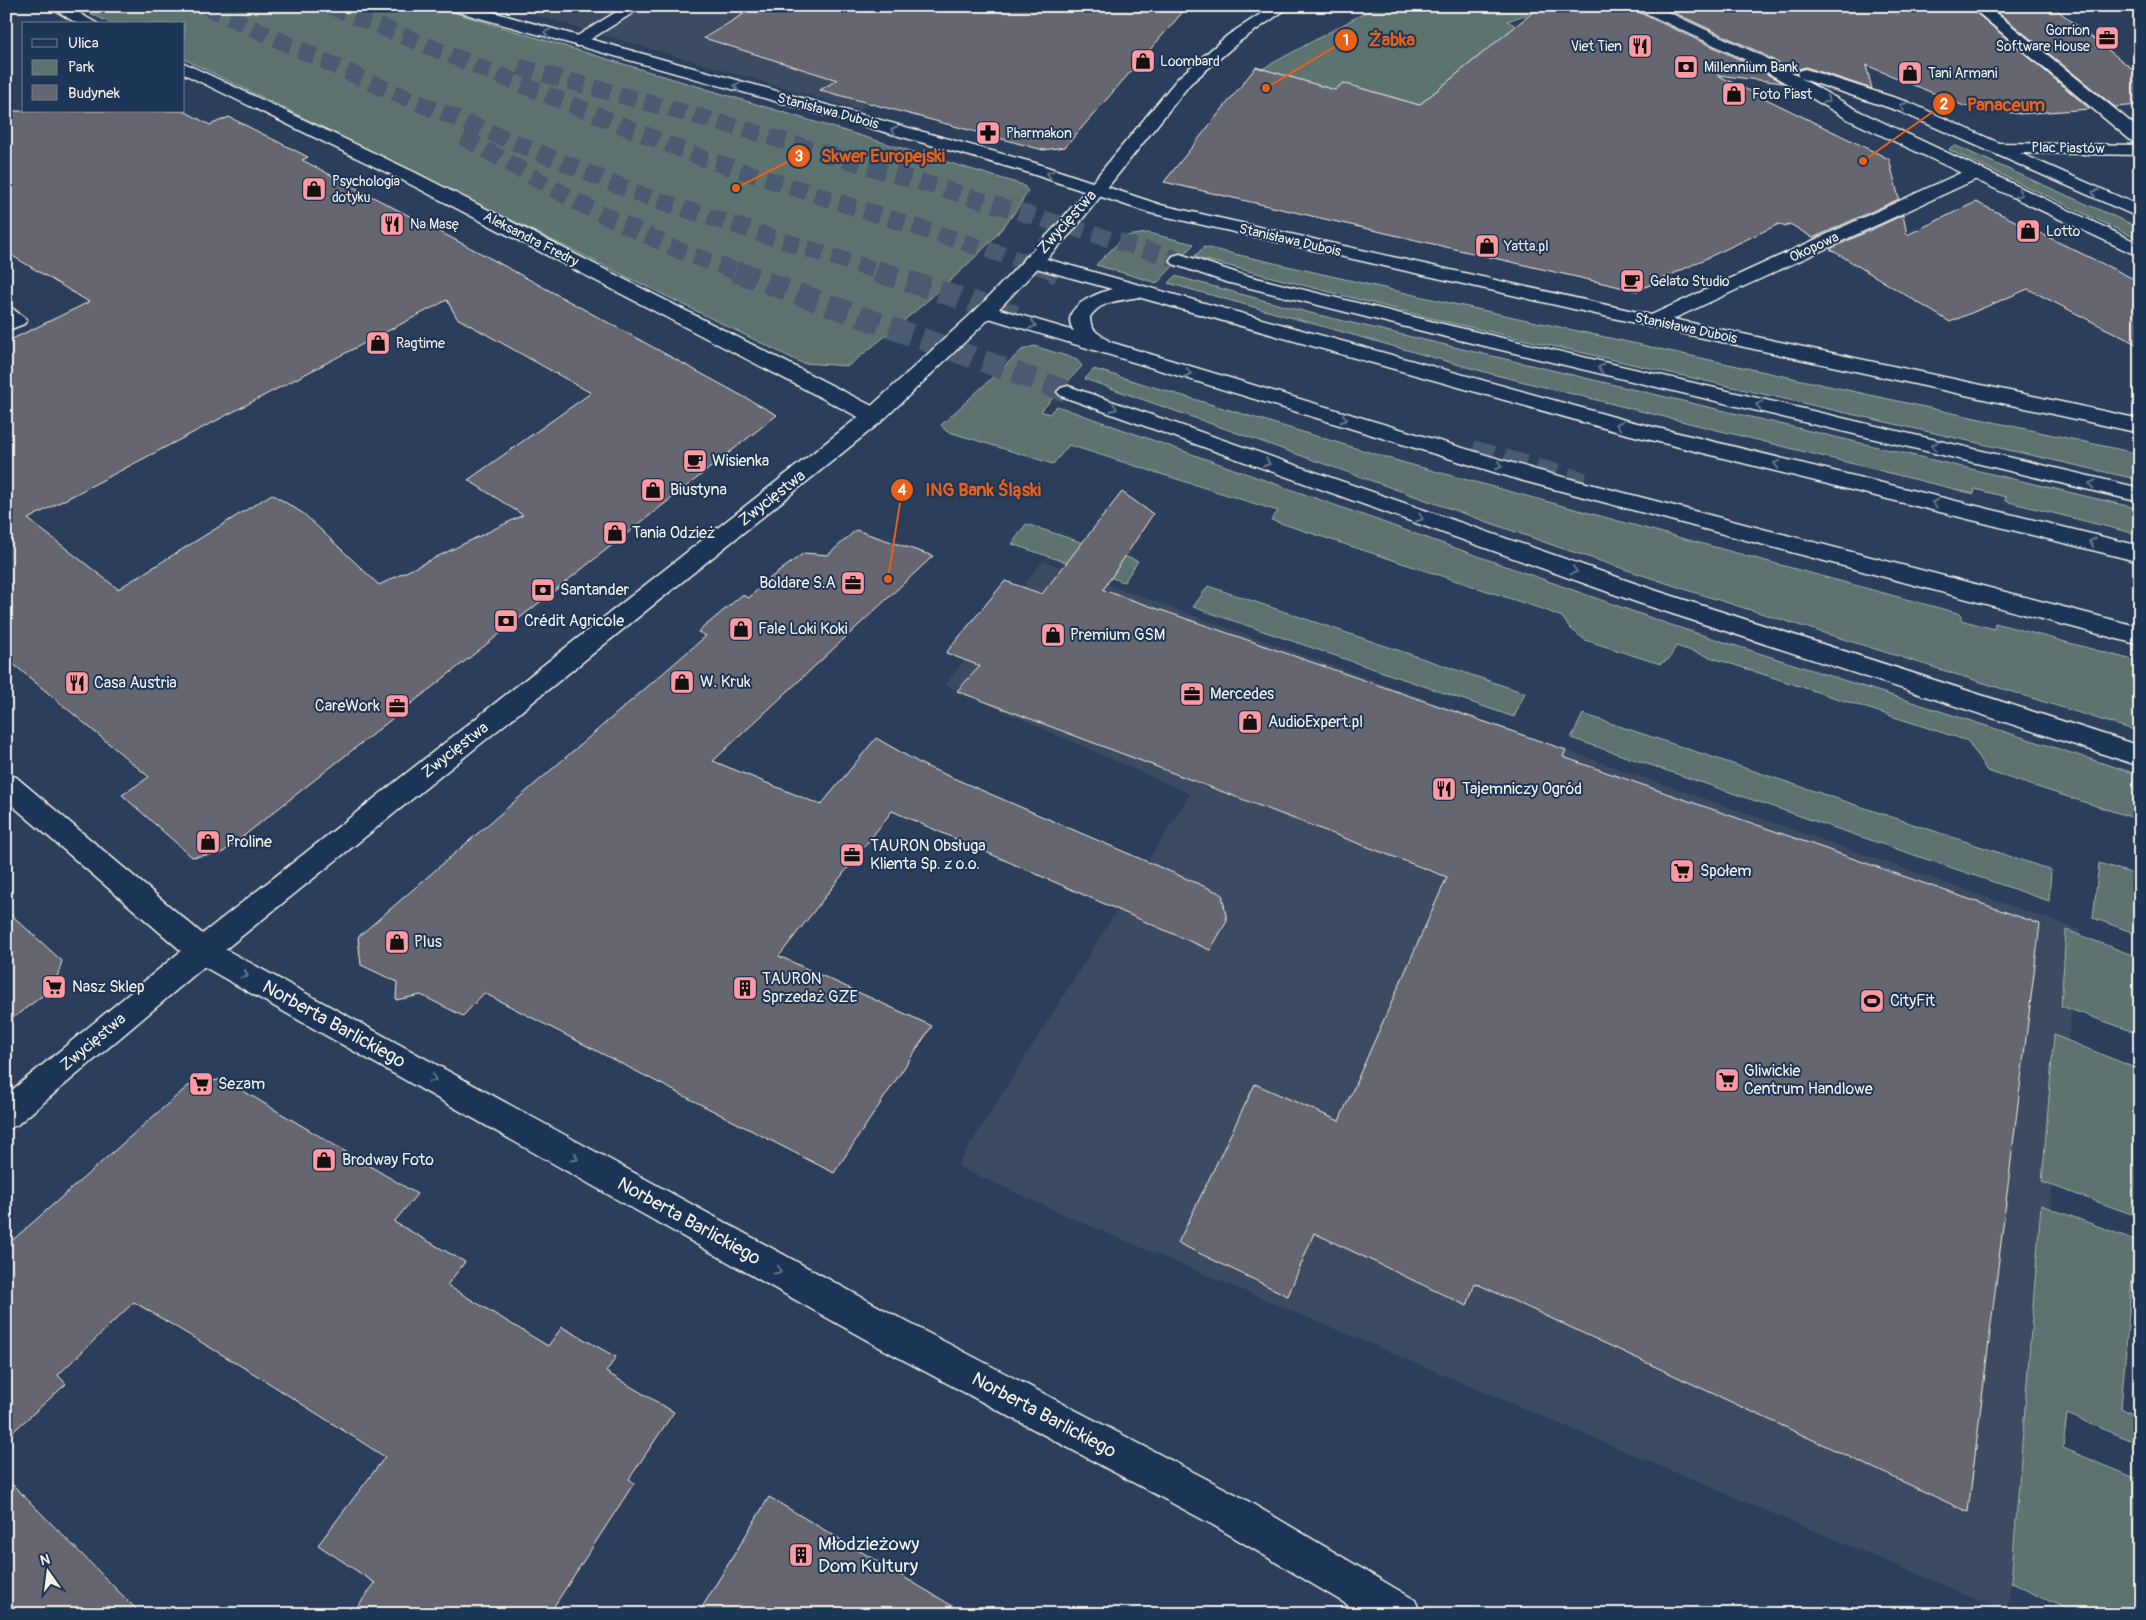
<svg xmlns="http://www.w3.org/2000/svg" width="2146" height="1620" viewBox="0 0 2146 1620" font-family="Pangolin,sans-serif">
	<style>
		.built { fill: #3c4b62 }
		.green { fill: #5d736f; stroke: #a8b2ac }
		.building { fill: #65666f; stroke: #f4f1e8; fill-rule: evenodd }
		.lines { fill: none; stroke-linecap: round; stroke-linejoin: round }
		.primary-tunnel-far1 { stroke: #495a71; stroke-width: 17; stroke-dasharray: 17 9; stroke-linecap: butt }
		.primary-tunnel { stroke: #495a71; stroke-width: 22; stroke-dasharray: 22 11; stroke-linecap: butt }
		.service-casing { stroke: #f4f1e8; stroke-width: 3 }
		.minor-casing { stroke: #f4f1e8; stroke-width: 3 }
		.tertiary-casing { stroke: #f4f1e8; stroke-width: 3 }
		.secondary-casing { stroke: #f4f1e8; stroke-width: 3 }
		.primary-casing { stroke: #f4f1e8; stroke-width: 3 }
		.service { fill: #1d3557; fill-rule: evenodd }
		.minor { fill: #1d3557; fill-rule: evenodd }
		.tertiary { fill: #1d3557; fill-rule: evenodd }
		.secondary { fill: #1d3557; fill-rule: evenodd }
		.primary { fill: #1d3557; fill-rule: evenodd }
		.oneway { stroke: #68778a }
		.labels { text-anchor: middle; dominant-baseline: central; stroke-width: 4; stroke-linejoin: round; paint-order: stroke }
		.far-poi-label { font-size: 14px; fill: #f4f1e8; stroke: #1d3557; text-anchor: start }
		.far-street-label { font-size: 14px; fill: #f4f1e8; stroke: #1d3557 }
		.street-label { font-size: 16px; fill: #f4f1e8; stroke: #1d3557 }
		.poi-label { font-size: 16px; fill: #f4f1e8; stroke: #1d3557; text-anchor: start }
		.near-street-label { font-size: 19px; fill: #f4f1e8; stroke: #1d3557 }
		.near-poi-label { font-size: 19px; fill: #f4f1e8; stroke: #1d3557; text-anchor: start }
		.leader { fill: none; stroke: #e96117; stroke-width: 2 }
		.callout-dot { fill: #e96117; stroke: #1d3557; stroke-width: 2 }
		.mark-label { font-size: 15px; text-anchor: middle; font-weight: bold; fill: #fff }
		.callout-label { font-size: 18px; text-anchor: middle; font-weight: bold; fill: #e96117; stroke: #1d3557; stroke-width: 4; stroke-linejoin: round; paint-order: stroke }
	</style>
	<rect width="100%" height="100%" fill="#2b3f5c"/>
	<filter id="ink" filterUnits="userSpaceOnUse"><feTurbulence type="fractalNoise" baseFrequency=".02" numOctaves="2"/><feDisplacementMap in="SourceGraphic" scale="10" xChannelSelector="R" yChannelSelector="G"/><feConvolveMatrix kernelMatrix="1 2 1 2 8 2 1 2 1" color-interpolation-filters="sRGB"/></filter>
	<g filter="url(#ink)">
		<path class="built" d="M505,6H1025L859,110Z
			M1043,561L1574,753L2080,930L2007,1612L1076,1220L957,1166L1190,794L945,685Z"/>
		<path class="green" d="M76,6H432L1010,181L1023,185L1028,191C1009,226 980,253 951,280C917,310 884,338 848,366L802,363L184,59V24H112Z
			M1377,6H1551L1507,21L1516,26L1419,105L1343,83L1335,90L1262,69Z
			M1956,146L2140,228V240L1949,150L1951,147Z
			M1148,233L1194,244L1157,283L1096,265L1125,236Z
			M1204,247L1454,304L2140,454V480L1434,319L1194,257Z
			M1175,276L1310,313L2140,509V535L2005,501L2006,497L1975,489L1974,494L1492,374L1168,283Z
			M1034,346L1076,359L1082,366L1041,411L1049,414L1057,406L1671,625L2140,775V820L1987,771L1968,741L1676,646L1669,659L1660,664L1585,640L1570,628L1562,617L1545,610L1271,520L1278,511L1069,445L1053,464L946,431L941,425L1022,350Z
			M1094,369L1405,463L1961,614V620L1994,629L1995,623L2140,662V732L1690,591L1558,547L1085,379Z
			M1026,524L1138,561L1124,582L1012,544Z
			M1208,586L1525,693L1514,717L1193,607Z
			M1583,714L2051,870L2049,901L1571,738Z
			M2099,863L2140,876V935L2093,918Z
			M2066,930L2140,958V1034L2061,1006Z
			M2054,1035L2140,1070L2134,1215L2042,1182Z
			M2041,1205L2135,1240L2121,1408L2140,1418V1444L2067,1414L2063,1448L2140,1480V1614H2077L2011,1583Z"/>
		<path class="building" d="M757,6H1188L1065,147L1043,150L820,90L837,80L704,38Z
			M1551,6H1633L1636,11L1747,63L1783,83L1717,75L1889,159L1899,199L1813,238L1790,224L1785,227L1779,224L1637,291L1164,182L1256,67L1335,90L1343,83L1419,105L1533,12Z
			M1660,6H1968L2090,109L2020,114L1964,106L1866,65L1872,89L1806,67L1798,69L1796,73L1761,53Z
			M1990,6H2052L2140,75V105L2115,107Z
			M6,111H184L210,125L229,117L308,157L302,160L488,257L777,415L222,853L192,857L122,795L149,777L6,658V342L89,302L6,252ZM447,300L457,318L591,393L468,480L523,515L379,585L304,514L272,494L118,589L28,519Z
			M1976,202L2140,282V346L2028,289L1950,322L1830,249L1903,215L1907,235Z
			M1122,492L1153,514L1103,590L1566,750L1563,757L2040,924L1968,1512L1475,1283L1467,1306L1314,1233L1288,1296L1178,1243L1255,1084L1339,1121L1447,877L957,691L980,666L946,653L1005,581L1042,594Z
			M856,530L933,556L713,761L821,805L876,738L923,765L1222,894L1227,921L1210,950L892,811L779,956L932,1026L834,1173L484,993L463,1016L421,995L396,1000L397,982L361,965L358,937L706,636L698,632L742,595L749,598L766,581L804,553L828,555Z
			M6,910L62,961L54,987L6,1023Z
			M223,1079L417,1194L394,1222L465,1262L447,1285L548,1346L562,1327L616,1357L606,1372L674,1412L629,1479L634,1483L549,1614H352L375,1583L318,1545L385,1457L261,1378L134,1302L58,1375L66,1384L6,1438V1246L188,1086Z
			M6,1478L141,1614H6Z
			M769,1497L966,1614H698Z"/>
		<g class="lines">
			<path class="primary-tunnel-far1" d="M205,6L383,88L644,196L880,272
				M330,6L702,158L1056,272
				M519,67L747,130L1180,260
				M463,137L579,203L680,251L738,272"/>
			<path class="primary-tunnel" d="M735,271L1068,392
				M876,271L1016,316
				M1052,271L1058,273
				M1472,451L1584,483"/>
			<defs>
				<path id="service" d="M626,6H644L583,44L577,46L569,41Z
					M1970,6H1987L2116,110L2118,114L2116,118H2104Z
					M1032,255L1625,420L2140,546V562L1611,430L1138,297C1121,301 1101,300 1090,317C1090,332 1100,333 1110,342L1536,470L2140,627V645L1520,480L979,315L976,311L979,307L986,305L1074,331C1058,308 1095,294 1112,289L1025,265L1022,261L1025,257Z
					M6,307L13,309L27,320L24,324L6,331Z"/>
				<path id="minor" d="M48,6H67L98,24H78Z
					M446,6H471L1035,163L1161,205L1651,315L1969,169H1981L1984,173L1981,177L1673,319L2140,419V433L1653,327L1150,213L1023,171L448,9Z
					M184,63L414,172L882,411L885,416L882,421L874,423L866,421L402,180L184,74Z
					M2110,109L2116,110L2140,130V144L2134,143L2104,118L2102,114L2104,110Z
					M6,774L16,777L212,942L905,1321L1241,1497L1415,1600L1421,1614H1363L1213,1525L879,1347L192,960L6,800Z"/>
				<path id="tertiary" d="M1273,6H1291L1240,41L1190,84L1072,232L993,315L882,421L212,960L17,1125L6,1130V1095L192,942L866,411L979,307L1058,224L1178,78L1228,35Z"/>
				<path id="secondary" d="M1635,6H1655L1760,55L1799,77L1797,74L1799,71L1805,69L1908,102L1999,143L2140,145V155L2020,153L2140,206V218L1896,110L1800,78L1861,112L2140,244V257L1849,120L1748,61L1637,9Z"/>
				<path id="primary" d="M1180,254L1240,274L1430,321L2140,488V502L1430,333L1226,282L1173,264L1170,260L1173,256Z
					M1068,386L1657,591L2140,746V766L1639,603L1061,396L1057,392L1061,388Z"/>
			</defs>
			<use href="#service" class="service-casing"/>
			<use href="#minor" class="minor-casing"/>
			<use href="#tertiary" class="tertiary-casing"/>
			<use href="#secondary" class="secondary-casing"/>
			<use href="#primary" class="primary-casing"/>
			<use href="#service" class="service"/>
			<use href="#minor" class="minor"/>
			<use href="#tertiary" class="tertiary"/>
			<use href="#secondary" class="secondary"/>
			<use href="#primary" class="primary"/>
		</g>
		<defs><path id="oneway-chevron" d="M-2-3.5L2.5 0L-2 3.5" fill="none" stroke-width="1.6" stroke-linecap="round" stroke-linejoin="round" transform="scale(1.25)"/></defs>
		<g class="oneway">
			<use href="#oneway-chevron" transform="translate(547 33) rotate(-165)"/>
			<use href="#oneway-chevron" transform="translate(737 86) rotate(-164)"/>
			<use href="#oneway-chevron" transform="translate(1827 100) rotate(29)"/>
			<use href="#oneway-chevron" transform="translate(1903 106) rotate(-158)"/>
			<use href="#oneway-chevron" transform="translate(894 130) rotate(-165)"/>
			<use href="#oneway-chevron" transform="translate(1050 174) rotate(-161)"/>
			<use href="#oneway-chevron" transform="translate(2095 193) rotate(-155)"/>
			<use href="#oneway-chevron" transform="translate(2019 194) rotate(25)"/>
			<use href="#oneway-chevron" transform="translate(1033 325) rotate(17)"/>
			<use href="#oneway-chevron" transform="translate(1601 368) rotate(-167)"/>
			<use href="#oneway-chevron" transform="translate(1188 373) rotate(17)"/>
			<use href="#oneway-chevron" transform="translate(1759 405) rotate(-167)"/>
			<use href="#oneway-chevron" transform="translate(1114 408) rotate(20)"/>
			<use href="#oneway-chevron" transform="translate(1344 419) rotate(17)"/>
			<use href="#oneway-chevron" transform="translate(1619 425) rotate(-166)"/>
			<use href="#oneway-chevron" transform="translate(1934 446) rotate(-167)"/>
			<use href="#oneway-chevron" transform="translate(1267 463) rotate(20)"/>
			<use href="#oneway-chevron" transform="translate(1777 464) rotate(-166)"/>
			<use href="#oneway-chevron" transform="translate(1499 466) rotate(17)"/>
			<use href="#oneway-chevron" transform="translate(2092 484) rotate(-167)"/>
			<use href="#oneway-chevron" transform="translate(1935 503) rotate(-166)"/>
			<use href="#oneway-chevron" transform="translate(1420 518) rotate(19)"/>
			<use href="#oneway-chevron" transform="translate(2092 542) rotate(-166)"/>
			<use href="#oneway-chevron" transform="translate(1574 571) rotate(19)"/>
			<use href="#oneway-chevron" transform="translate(245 975) rotate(29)"/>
			<use href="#oneway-chevron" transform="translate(433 1079) rotate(29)"/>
			<use href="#oneway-chevron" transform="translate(575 1158) rotate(29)"/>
			<use href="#oneway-chevron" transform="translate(778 1271) rotate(29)"/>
		</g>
	</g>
	<defs>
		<symbol id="office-square" viewBox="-11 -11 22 22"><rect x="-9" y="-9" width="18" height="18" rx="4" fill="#ff9aa2" stroke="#1d3557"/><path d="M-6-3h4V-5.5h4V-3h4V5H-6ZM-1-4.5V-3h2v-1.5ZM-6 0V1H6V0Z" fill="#111"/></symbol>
		<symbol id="restaurant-square" viewBox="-11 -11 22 22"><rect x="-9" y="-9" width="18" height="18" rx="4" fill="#ff9aa2" stroke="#1d3557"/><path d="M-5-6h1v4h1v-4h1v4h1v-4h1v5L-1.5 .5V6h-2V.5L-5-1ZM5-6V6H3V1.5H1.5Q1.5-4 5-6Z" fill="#111"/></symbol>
		<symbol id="shop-square" viewBox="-11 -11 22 22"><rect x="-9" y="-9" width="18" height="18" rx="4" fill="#ff9aa2" stroke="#1d3557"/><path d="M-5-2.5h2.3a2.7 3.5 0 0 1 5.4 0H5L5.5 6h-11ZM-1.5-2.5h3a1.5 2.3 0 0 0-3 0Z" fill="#111"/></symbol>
		<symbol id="bank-square" viewBox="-11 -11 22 22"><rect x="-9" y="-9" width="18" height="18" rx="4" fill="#ff9aa2" stroke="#1d3557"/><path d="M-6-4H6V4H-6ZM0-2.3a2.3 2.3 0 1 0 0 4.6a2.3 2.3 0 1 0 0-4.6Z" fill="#111"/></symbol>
		<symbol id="pharmacy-square" viewBox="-11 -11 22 22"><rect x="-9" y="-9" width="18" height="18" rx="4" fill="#ff9aa2" stroke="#1d3557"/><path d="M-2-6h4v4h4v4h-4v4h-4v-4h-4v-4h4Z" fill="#111"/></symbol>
		<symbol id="cafe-square" viewBox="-11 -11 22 22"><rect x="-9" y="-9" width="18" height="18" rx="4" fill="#ff9aa2" stroke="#1d3557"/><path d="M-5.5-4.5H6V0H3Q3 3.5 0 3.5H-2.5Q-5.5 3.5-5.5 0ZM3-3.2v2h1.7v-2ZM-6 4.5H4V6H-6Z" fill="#111"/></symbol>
		<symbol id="supermarket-square" viewBox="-11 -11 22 22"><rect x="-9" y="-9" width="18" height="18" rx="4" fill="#ff9aa2" stroke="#1d3557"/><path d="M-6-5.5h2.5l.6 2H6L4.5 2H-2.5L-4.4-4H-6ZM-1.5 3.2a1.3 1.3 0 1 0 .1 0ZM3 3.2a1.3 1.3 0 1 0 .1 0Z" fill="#111"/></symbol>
		<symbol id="building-square" viewBox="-11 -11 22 22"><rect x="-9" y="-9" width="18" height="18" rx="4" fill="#ff9aa2" stroke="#1d3557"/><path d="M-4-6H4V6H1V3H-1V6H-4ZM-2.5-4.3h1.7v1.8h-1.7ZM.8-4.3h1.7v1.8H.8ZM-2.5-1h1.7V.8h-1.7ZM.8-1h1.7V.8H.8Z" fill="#111"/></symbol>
		<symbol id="stadium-square" viewBox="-11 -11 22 22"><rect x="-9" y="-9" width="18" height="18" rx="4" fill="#ff9aa2" stroke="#1d3557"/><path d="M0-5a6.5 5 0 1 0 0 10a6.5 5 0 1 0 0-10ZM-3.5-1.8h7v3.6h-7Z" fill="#111"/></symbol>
	</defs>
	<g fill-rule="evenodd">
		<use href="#office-square" x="2093" y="24" width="28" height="28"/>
		<use href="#restaurant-square" x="1626" y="32" width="28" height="28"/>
		<use href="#shop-square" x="1129" y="47" width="28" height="28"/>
		<use href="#bank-square" x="1672" y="53" width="28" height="28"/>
		<use href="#shop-square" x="1896" y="59" width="28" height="28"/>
		<use href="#shop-square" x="1720" y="80" width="28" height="28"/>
		<use href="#pharmacy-square" x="974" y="119" width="28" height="28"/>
		<use href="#shop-square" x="300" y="175" width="28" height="28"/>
		<use href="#restaurant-square" x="378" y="210" width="28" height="28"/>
		<use href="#shop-square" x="2014" y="217" width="28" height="28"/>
		<use href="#shop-square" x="1473" y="232" width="28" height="28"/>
		<use href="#cafe-square" x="1618" y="267" width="28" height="28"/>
		<use href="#shop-square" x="364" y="329" width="28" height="28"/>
		<use href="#cafe-square" x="681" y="447" width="28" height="28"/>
		<use href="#shop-square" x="639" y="476" width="28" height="28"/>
		<use href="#shop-square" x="601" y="519" width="28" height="28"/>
		<use href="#office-square" x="839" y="569" width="28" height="28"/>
		<use href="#bank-square" x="529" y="576" width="28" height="28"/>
		<use href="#bank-square" x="492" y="607" width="28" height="28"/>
		<use href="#shop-square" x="727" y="615" width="28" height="28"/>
		<use href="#shop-square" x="1039" y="621" width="28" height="28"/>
		<use href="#shop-square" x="668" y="668" width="28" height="28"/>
		<use href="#restaurant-square" x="63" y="669" width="28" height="28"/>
		<use href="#office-square" x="1178" y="680" width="28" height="28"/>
		<use href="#office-square" x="383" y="692" width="28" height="28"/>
		<use href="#shop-square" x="1236" y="708" width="28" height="28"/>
		<use href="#restaurant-square" x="1430" y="775" width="28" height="28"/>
		<use href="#shop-square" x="194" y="828" width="28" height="28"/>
		<use href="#office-square" x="838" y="841" width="28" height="28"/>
		<use href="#supermarket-square" x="1668" y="857" width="28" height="28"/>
		<use href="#shop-square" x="383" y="928" width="28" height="28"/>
		<use href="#supermarket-square" x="40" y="973" width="28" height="28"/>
		<use href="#building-square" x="731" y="974" width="28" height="28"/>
		<use href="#stadium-square" x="1858" y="987" width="28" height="28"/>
		<use href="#supermarket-square" x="1713" y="1066" width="28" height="28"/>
		<use href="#supermarket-square" x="187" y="1070" width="28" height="28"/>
		<use href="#shop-square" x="310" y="1146" width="28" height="28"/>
		<use href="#building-square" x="787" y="1541" width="28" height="28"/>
	</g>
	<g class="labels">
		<g class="far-poi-label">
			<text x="2090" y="30" text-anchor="end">Gorrion<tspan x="2090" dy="16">Software House</tspan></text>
			<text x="1622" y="46" text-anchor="end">Viet Tien</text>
			<text x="1160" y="61">Loombard</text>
			<text x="1704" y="67">Millennium Bank</text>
			<text x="1928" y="73">Tani Armani</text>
			<text x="1752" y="94">Foto Piast</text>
			<text x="1006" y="133">Pharmakon</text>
			<text x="332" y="181">Psychologia<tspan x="332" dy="16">dotyku</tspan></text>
			<text x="410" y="224">Na Masę</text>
			<text x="2046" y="231">Lotto</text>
			<text x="1504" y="246">Yatta.pl</text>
			<text x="1650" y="281">Gelato Studio</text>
			<text x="396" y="343">Ragtime</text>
		</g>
		<g class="far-street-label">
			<text transform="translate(828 111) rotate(15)">Stanisława Dubois</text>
			<text transform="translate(2068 148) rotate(1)">Plac Piastów</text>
			<text transform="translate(531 239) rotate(27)">Aleksandra Fredry</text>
			<text transform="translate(1290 240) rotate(13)">Stanisława Dubois</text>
			<text transform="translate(1814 247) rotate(-25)">Okopowa</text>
			<text transform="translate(1686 328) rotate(12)">Stanisława Dubois</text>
		</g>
		<g class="street-label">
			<text transform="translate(1067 222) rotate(-48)">Zwycięstwa</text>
			<text transform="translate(772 498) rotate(-38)">Zwycięstwa</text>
			<text transform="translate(455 750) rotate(-38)">Zwycięstwa</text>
			<text transform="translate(93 1042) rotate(-40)">Zwycięstwa</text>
		</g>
		<g class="poi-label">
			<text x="712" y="461">Wisienka</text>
			<text x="670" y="490">Biustyna</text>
			<text x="632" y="533">Tania Odzież</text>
			<text x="836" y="583" text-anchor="end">Boldare S.A</text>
			<text x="560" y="590">Santander</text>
			<text x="524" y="621">Crédit Agricole</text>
			<text x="758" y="629">Fale Loki Koki</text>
			<text x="1070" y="635">Premium GSM</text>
			<text x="700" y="682">W. Kruk</text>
			<text x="94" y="683">Casa Austria</text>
			<text x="1210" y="694">Mercedes</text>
			<text x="380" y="706" text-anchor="end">CareWork</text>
			<text x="1268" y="722">AudioExpert.pl</text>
			<text x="1462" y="789">Tajemniczy Ogród</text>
			<text x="226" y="842">Proline</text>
			<text x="870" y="846">TAURON Obsługa<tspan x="870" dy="18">Klienta Sp. z o.o.</tspan></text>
			<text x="1700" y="871">Społem</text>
			<text x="414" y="942">Plus</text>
			<text x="762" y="979">TAURON<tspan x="762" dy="18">Sprzedaż GZE</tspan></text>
			<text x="72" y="987">Nasz Sklep</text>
			<text x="1890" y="1001">CityFit</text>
			<text x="1744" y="1071">Gliwickie<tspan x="1744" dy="18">Centrum Handlowe</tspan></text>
			<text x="218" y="1084">Sezam</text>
			<text x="342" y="1160">Brodway Foto</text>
		</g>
		<g class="near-street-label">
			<text transform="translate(334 1024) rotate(29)">Norberta Barlickiego</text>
			<text transform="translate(689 1221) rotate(29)">Norberta Barlickiego</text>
			<text transform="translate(1044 1415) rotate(28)">Norberta Barlickiego</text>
		</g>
		<g class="near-poi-label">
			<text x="818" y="1544">Młodzieżowy<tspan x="818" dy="22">Dom Kultury</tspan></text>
		</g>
	</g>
	<path class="leader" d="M1266 88L1346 40M1863 161L1944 104M736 188L799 156M888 579L902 490"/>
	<g class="callout-dot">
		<circle cx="1266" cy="88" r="5"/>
		<circle cx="1863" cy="161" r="5"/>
		<circle cx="736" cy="188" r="5"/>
		<circle cx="888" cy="579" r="5"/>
		<circle cx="1346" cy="40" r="12"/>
		<circle cx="1944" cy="104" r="12"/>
		<circle cx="799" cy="156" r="12"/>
		<circle cx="902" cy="490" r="12"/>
	</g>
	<g class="mark-label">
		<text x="1346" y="45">1</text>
		<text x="1944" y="109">2</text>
		<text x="799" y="161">3</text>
		<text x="902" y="495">4</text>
	</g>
	<g class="callout-label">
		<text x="1392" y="46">Żabka</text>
		<text x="2006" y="111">Panaceum</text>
		<text x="883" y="162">Skwer Europejski</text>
		<text x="983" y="496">ING Bank Śląski</text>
	</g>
	<rect width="2146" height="1620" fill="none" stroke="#1d3557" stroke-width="25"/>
	<rect x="12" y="12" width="2121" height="1595" fill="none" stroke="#f4f1e8" stroke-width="2" filter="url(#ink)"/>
	<rect x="22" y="22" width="162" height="90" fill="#1d3557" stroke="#738091"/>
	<rect x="32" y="39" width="25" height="8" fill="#1d3557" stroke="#738091"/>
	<text x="68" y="48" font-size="15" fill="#f4f1e8">Ulica</text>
	<rect x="32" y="60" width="25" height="15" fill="#5d736f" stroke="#738091"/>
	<text x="68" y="72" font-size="15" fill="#f4f1e8">Park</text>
	<rect x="32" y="85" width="25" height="15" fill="#65666f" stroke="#738091"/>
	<text x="68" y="98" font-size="15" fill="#f4f1e8">Budynek</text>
	<g transform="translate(48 1572) rotate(346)" stroke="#1d3557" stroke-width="4" paint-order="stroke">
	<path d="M0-4L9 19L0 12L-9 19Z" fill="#f4f1e8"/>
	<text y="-8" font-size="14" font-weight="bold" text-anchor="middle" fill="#f4f1e8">N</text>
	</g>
</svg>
